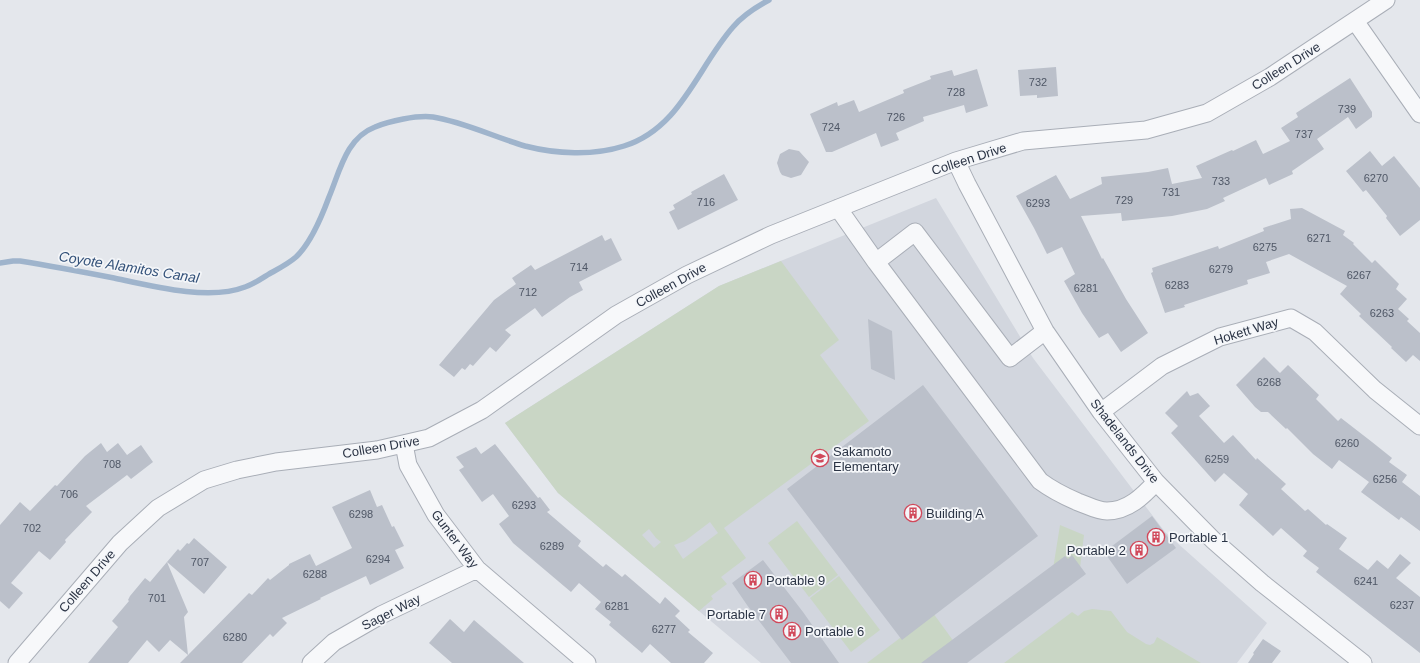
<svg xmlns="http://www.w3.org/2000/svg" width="1420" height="663" viewBox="0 0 1420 663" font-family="Helvetica,sans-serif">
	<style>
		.built { fill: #d2d6de }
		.green { fill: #c9d6c5; fill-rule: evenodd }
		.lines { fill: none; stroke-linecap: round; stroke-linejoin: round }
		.stream { stroke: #9fb4cc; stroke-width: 5.5 }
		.building { fill: #bbc0ca }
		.minor-casing { stroke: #a9aeb7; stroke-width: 19 }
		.minor { stroke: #f7f8fa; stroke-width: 17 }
		.labels { text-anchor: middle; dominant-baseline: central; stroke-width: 3.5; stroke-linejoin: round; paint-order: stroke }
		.number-label { font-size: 11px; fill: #4f5766 }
		.street-label { font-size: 13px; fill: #2b3445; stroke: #f4f6f9 }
		.poi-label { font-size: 13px; fill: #2b3445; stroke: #f4f6f9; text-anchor: start }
		.water-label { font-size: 14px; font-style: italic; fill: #34527a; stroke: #f4f6f9 }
	</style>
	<rect width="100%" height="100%" fill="#e4e7ec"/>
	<path class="built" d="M936,198L1033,358L1165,532L1267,623L1237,663H761L558,493L505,423L719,286Z"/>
	<path class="green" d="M781,261L839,340L820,355L869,421L724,528L746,558L721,577L727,584L711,596L713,599L699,611L558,493L505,423L719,286ZM710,522L718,533L683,559L674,545L685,541ZM649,529L656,538L661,542L654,548L642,535Z
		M797,521L838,575L809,597L768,543Z
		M1060,525L1084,535L1079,576L1053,569Z
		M839,576L880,630L851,652L810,598Z
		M1092,609L1111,611L1127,632L1146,644L1150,645L1154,643L1157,637L1201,663H1004L1072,612L1078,616L1084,611Z
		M933,613L960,650L943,663H867Z"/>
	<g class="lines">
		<path class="stream" d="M0,263L13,261H20C51,266 83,272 114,278C151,286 209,301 245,287C254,284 261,279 269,274C278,269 288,264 296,257C311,243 322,216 329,197C340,171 346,138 375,127C389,121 417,115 433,117C464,122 494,137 525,146C556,154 593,156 624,146C681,128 697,68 733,27C743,15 756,7 769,0"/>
	</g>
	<path class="building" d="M1056,67L1058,96L1037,98V95L1020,96L1018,70Z
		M977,69L988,106L966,113L964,105L923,117L924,121L896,133L899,140L881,147L876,133L832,152H826L810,114L837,102L838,106L854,100L859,112L904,93L903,90L931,79L930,76L952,70L954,76Z
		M1350,78L1372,112V117L1356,129L1348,117L1317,139L1324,149L1292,171L1293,174L1269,185L1266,178L1223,198L1225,201L1207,209L1172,216L1122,221L1121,213L1081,216L1102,259L1103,258L1126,299L1148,333L1121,352L1108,333L1099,338L1082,313L1064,281L1075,274L1062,247L1047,254L1034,228L1016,196L1056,175L1070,199L1102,184L1101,177L1148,172L1168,168L1172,184L1202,178L1196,166L1232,150L1233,151L1256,140L1263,154L1290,141L1281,128L1298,117L1296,113Z
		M789,149L799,151L809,162L801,175L791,178L782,175L780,172L777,163L780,154Z
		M1370,151L1382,166L1394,156L1420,188V220L1400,236L1386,218L1387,216L1366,190L1363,192L1346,171Z
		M724,174L738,200L678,230L669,212L675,209L673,205L692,194L691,192Z
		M1302,208L1345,231L1343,235L1354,243L1353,244L1372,263L1375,260L1399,284L1396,289L1407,299L1398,309L1409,319L1407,321L1420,333V361L1413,355L1406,362L1391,348L1392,347L1359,316L1361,314L1340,294L1347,286L1289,254L1266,262L1270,273L1247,280L1248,284L1184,305L1185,307L1165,313L1151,273L1153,272L1152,268L1218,246L1219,249L1264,231L1263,228L1291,219L1290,209Z
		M602,235L605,241L611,238L622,260L579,282L583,290L570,297L542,317L535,308L505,330L511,335L496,352L490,347L473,366L470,364L465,370L462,368L454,377L439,365L494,300L516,284L512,278L531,265L535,270Z
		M868,319L892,331L895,380L871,369Z
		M1264,357L1280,373L1288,365L1319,395L1316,399L1338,421L1341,418L1372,442L1392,458L1389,462L1407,475L1402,482L1420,496V531L1401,517L1399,520L1361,492L1369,482L1339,460L1332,469L1313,454L1287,428L1286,429L1268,412H1261L1255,407L1236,385Z
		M923,385L1038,536L902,640L787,489Z
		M1187,391L1190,396L1198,393L1210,406L1199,416L1224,443L1233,435L1256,460L1257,458L1286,484L1281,489L1305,511L1308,509L1326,525L1327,524L1347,538L1339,549L1368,570L1377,560L1388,569L1400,554L1411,563L1396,578L1420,597V653L1316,572L1319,568L1303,556L1307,551L1281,528L1273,536L1239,505L1248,494L1224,473L1215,482L1171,433L1178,426L1165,413Z
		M101,443L107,452L118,443L127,455L141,445L153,462L131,479L127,475L86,506L92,512L65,540L66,542L50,560L39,551L11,583L23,593L9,609L0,601V525L20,502L30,511L55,485L57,486L85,456Z
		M495,444L538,498L540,497L550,510L547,512L581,541L578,546L603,567L606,564L622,577L625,574L660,604L665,597L680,611L675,616L690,630L688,632L713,653L704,663H671L650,644L642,653L609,625L611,622L595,609L601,602L579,583L571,592L513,543L499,524L509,516L493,494L482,502L459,470L464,467L456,457L476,447L481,454Z
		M370,490L377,507L382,505L392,527L394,526L404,546L395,550L404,568L370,585L366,576L320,598L321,599L282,618L287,623L273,637L270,634L242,663H180L188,655L170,640L159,652L147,640L128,663H88L118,627L112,621L129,601L128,600L130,596L145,578L150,582L178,549L180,551L187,543L189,544L194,538L227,567L204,594L167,562L188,612L184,617L188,655L249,593L252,595L268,578L270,580L289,565V564L310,554L316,566L352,548L332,507Z
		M1152,516L1176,548L1127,584L1104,552Z
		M1072,555L1086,574L967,663H921L1065,556L1068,559Z
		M763,560L803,612L839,663H791L747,605L732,583Z
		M450,619L464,632L474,620L524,663H452L429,643Z
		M1263,639L1281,651L1272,663H1248L1254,654L1253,653Z"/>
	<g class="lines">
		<defs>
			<path id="minor" d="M1355,21L1420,114
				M956,161L967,184L1045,331L1101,412L1156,482L1213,540L1262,583L1363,663
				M838,208L876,262L1040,481C1052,490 1064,496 1078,502C1087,505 1097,511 1107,511C1128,511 1143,496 1156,482
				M876,262L915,232L1010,358L1045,331
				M1101,412L1162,366L1220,337L1291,318L1315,332L1375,390L1420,426
				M404,444L408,465L436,515L477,569L587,663
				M17,663L120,543L158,508L204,480L237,470L276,462L377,450L429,438L482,410L616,315L687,275L771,235L956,161L1023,141L1146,130L1207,113L1270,77L1386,0
				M311,663L334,642L381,615L477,569"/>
		</defs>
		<use href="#minor" class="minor-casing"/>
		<use href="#minor" class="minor"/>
	</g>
	<defs>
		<symbol id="school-ring" viewBox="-11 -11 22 22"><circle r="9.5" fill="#f4f6f9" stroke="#d1495b" stroke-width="1.5"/><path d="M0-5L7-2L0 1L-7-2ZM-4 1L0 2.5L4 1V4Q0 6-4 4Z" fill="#d1495b"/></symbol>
		<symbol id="building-ring" viewBox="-11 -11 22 22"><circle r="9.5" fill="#f4f6f9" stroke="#d1495b" stroke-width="1.5"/><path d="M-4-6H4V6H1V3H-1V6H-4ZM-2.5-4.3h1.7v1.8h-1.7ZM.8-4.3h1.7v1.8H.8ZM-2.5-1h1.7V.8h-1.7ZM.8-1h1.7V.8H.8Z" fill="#d1495b"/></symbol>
	</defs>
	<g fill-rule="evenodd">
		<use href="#school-ring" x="810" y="448" width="20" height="20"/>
		<use href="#building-ring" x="903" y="503" width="20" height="20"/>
		<use href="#building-ring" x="1146" y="527" width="20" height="20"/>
		<use href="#building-ring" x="1129" y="540" width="20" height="20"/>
		<use href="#building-ring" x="743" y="570" width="20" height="20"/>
		<use href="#building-ring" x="769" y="604" width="20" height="20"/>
		<use href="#building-ring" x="782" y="621" width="20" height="20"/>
	</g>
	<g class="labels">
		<g class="number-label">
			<text x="1038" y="82">732</text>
			<text x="956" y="92">728</text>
			<text x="1347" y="109">739</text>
			<text x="896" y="117">726</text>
			<text x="831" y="127">724</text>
			<text x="1304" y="134">737</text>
			<text x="1376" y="178">6270</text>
			<text x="1221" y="181">733</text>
			<text x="1171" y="192">731</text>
			<text x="1124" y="200">729</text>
			<text x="706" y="202">716</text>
			<text x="1038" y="203">6293</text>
			<text x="1319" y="238">6271</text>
			<text x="1265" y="247">6275</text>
			<text x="579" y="267">714</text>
			<text x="1221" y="269">6279</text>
			<text x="1359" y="275">6267</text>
			<text x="1177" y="285">6283</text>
			<text x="1086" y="288">6281</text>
			<text x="528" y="292">712</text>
			<text x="1382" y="313">6263</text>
			<text x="1269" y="382">6268</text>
			<text x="1347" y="443">6260</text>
			<text x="1217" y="459">6259</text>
			<text x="112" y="464">708</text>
			<text x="1385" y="479">6256</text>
			<text x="69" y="494">706</text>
			<text x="524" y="505">6293</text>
			<text x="361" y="514">6298</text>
			<text x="32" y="528">702</text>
			<text x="552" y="546">6289</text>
			<text x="378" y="559">6294</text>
			<text x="200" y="562">707</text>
			<text x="315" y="574">6288</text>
			<text x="1366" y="581">6241</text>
			<text x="157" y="598">701</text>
			<text x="1402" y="605">6237</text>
			<text x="617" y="606">6281</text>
			<text x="664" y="629">6277</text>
			<text x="235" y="637">6280</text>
		</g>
		<g class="street-label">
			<text transform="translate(1286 66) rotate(-32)">Colleen Drive</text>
			<text transform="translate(969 159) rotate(-18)">Colleen Drive</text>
			<text transform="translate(671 285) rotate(-29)">Colleen Drive</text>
			<text transform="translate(1246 331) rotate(-17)">Hokett Way</text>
			<text transform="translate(1125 441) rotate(52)">Shadelands Drive</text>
			<text transform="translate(381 447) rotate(-10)">Colleen Drive</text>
			<text transform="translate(455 539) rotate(53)">Gunter Way</text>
			<text transform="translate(87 581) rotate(-49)">Colleen Drive</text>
			<text transform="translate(391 612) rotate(-27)">Sager Way</text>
		</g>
		<g class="poi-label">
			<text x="833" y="451">Sakamoto<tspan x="833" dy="15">Elementary</tspan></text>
			<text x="926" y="513">Building A</text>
			<text x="1169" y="537">Portable 1</text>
			<text x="1126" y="550" text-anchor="end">Portable 2</text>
			<text x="766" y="580">Portable 9</text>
			<text x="766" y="614" text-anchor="end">Portable 7</text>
			<text x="805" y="631">Portable 6</text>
		</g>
		<g class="water-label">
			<text transform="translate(129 267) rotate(9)">Coyote Alamitos Canal</text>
		</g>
	</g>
</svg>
